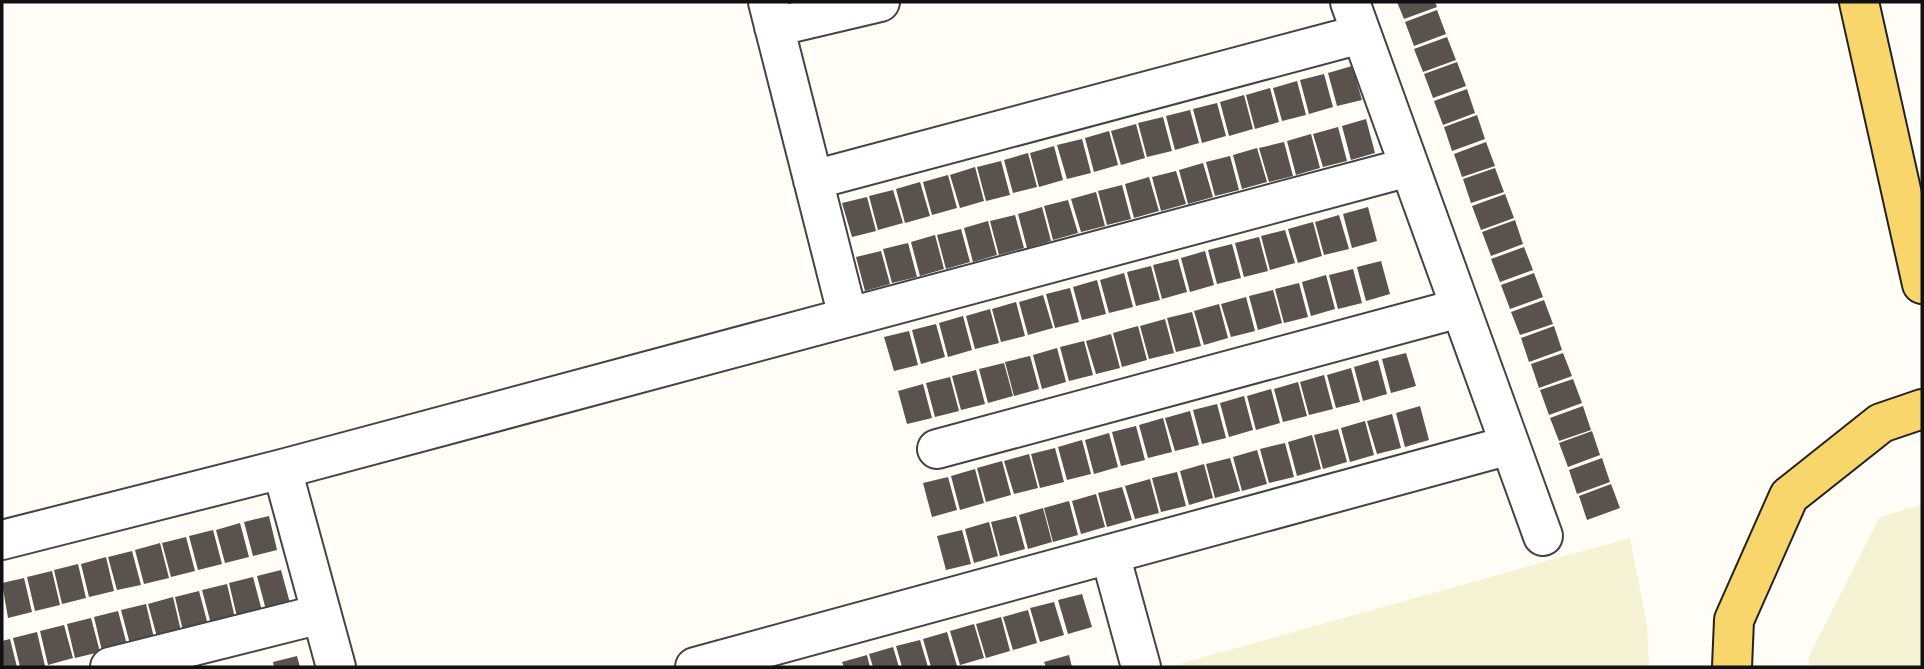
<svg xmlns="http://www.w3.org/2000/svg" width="1924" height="669" viewBox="0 0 1924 669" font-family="Bitter,serif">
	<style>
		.farmland { fill: #f6f3d4 }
		.building { fill: #5a524d }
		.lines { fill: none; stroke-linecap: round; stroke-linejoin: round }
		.minor-casing { stroke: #444; stroke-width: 42 }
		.major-casing { stroke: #222; stroke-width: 42 }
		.minor { stroke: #fff; stroke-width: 38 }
		.major { stroke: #f9d66b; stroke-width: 38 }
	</style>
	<rect width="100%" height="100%" fill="#fffdf5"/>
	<path class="farmland" d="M1922,504V667H1809L1808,658L1879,518Z
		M1630,538L1647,625L1649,667H1168Z"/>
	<path class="building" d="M1397,2H1435L1437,7L1404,19Z
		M1437,10L1446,34L1414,46L1405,22Z
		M1447,37L1456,60L1423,72L1414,49Z
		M1457,62L1466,86L1433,98L1424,74Z
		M1352,66L1362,100L1337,106L1328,73Z
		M1324,74L1333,107L1309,114L1300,80Z
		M1297,81L1306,115L1282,121L1273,88Z
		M1270,88L1279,122L1255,129L1246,95Z
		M1467,89L1475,113L1443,125L1434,101Z
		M1244,95L1253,129L1229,136L1220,102Z
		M1217,103L1226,136L1202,143L1193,109Z
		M1190,110L1199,143L1175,150L1166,116Z
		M1477,115L1485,139L1452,151L1444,127Z
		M1163,117L1172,151L1147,157L1138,123Z
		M1366,119L1375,153L1351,160L1342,126Z
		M1136,124L1145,158L1121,165L1111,131Z
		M1338,127L1347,161L1323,167L1313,134Z
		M1109,131L1118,165L1094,172L1085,138Z
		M1311,134L1320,168L1296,175L1287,141Z
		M1082,139L1091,173L1067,179L1057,145Z
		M1284,142L1293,176L1269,182L1259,148Z
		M1486,142L1495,166L1462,177L1454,154Z
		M1054,146L1063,180L1039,187L1030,153Z
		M1257,148L1267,182L1242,189L1233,155Z
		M1028,153L1037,187L1013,193L1004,160Z
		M1230,156L1239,190L1215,196L1206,162Z
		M1001,161L1010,195L986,201L977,167Z
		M1203,163L1213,197L1188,204L1179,170Z
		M975,167L984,201L960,208L950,175Z
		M1495,168L1504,192L1471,203L1463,179Z
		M1176,171L1186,204L1161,211L1152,177Z
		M948,175L957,208L932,215L923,182Z
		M1149,177L1159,211L1134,218L1125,184Z
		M920,182L930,216L905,223L896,189Z
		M1122,185L1131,219L1107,225L1098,191Z
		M893,190L903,223L878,230L869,196Z
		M1096,192L1105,226L1081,232L1071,199Z
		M1505,194L1514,218L1481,230L1472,206Z
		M867,197L876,231L852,237L842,203Z
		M1068,200L1078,233L1053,240L1044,206Z
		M1042,207L1051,241L1027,248L1018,214Z
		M1368,207L1377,241L1352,248L1343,214Z
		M1015,215L1024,248L999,255L990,221Z
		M1339,215L1349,249L1324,255L1315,222Z
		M1515,220L1523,244L1491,256L1482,232Z
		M988,221L997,255L973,262L964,228Z
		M1313,222L1322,256L1298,263L1288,229Z
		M961,229L970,262L946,269L937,235Z
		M1285,230L1295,263L1270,270L1261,236Z
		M935,235L944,269L920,276L911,242Z
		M1259,237L1268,271L1244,277L1235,243Z
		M908,243L917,277L892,283L883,249Z
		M1232,244L1241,278L1217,284L1208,250Z
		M1524,247L1533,270L1500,282L1491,259Z
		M881,251L890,284L865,291L856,257Z
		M1205,251L1214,285L1190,292L1181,258Z
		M1178,259L1187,292L1162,299L1153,265Z
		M1381,261L1390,294L1366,301L1357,267Z
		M1151,266L1160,300L1136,306L1127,272Z
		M1353,269L1362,303L1338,309L1329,275Z
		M1124,273L1133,307L1109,313L1100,280Z
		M1534,273L1543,297L1510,309L1501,285Z
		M1326,275L1335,309L1311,316L1302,282Z
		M1097,280L1106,314L1082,320L1073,287Z
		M1299,283L1308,317L1284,323L1275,289Z
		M1070,288L1079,322L1055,328L1046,294Z
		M1273,290L1282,323L1258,330L1249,296Z
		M1043,295L1053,328L1028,335L1019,302Z
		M1246,297L1255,331L1231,337L1221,304Z
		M1544,300L1553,324L1520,335L1511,312Z
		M1016,302L1025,336L1001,342L992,309Z
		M1219,304L1228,338L1204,345L1194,311Z
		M990,309L999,343L975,349L966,316Z
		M1192,312L1201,346L1176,352L1167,318Z
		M963,316L972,350L948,357L939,323Z
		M1165,319L1174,353L1149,359L1140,326Z
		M936,324L945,357L921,364L912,330Z
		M1138,326L1147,360L1122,367L1113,333Z
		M1554,326L1562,350L1529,362L1521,338Z
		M909,331L918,365L894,371L884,337Z
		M1111,334L1120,368L1096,374L1086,341Z
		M1084,341L1093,375L1069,381L1060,347Z
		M1057,348L1066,382L1042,389L1033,355Z
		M1406,353L1416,386L1391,393L1382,359Z
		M1563,353L1572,376L1539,388L1531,364Z
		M1030,356L1039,389L1014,396L1005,362Z
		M1378,360L1387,394L1363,401L1354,367Z
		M1004,363L1013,396L988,403L979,369Z
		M1351,368L1360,402L1336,408L1327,375Z
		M976,370L985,404L961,410L952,376Z
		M1324,375L1333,409L1309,415L1300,382Z
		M950,377L959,411L935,417L926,383Z
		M1573,379L1582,403L1549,415L1540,390Z
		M1298,382L1307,416L1283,422L1274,389Z
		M923,384L932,418L907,424L898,391Z
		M1271,389L1280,423L1256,430L1247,396Z
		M1244,396L1253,430L1229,437L1220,403Z
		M1217,404L1226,438L1202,444L1193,410Z
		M1420,406L1429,440L1405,447L1396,413Z
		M1583,406L1591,430L1559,441L1550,418Z
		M1190,411L1199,445L1175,451L1165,418Z
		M1392,414L1401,448L1377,454L1367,421Z
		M1163,418L1172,452L1148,458L1139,425Z
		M1365,421L1374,455L1350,462L1341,428Z
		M1136,426L1145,460L1121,466L1112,432Z
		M1338,429L1347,462L1323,469L1314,435Z
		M1592,431L1600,455L1568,467L1559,443Z
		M1109,433L1118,467L1094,474L1085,440Z
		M1312,435L1321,469L1297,476L1288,442Z
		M1082,440L1091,474L1067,480L1058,447Z
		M1285,443L1294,477L1269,483L1260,449Z
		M1055,448L1064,482L1040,488L1031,454Z
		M1257,450L1267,484L1242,491L1233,457Z
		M1029,454L1038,488L1014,494L1004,461Z
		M1230,458L1240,491L1215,498L1206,464Z
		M1602,458L1610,482L1577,494L1569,470Z
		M1002,461L1011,495L986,502L977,468Z
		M1204,464L1213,498L1189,505L1180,471Z
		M975,469L984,503L960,510L951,476Z
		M1177,472L1186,506L1161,512L1152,478Z
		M948,477L957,510L932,517L923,483Z
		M1150,479L1159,513L1135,519L1125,486Z
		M1611,484L1620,508L1587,520L1579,496Z
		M1122,487L1132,520L1107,527L1098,493Z
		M1096,494L1105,527L1081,534L1072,501Z
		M1069,501L1078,535L1053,542L1044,508Z
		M1043,508L1052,542L1028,549L1019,515Z
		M269,516L277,550L253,556L244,522Z
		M1016,516L1025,549L1000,556L991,522Z
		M989,522L998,556L974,563L965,529Z
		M240,523L249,557L225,563L216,530Z
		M213,530L222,564L198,570L189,536Z
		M962,530L971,564L946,570L937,536Z
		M186,537L195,571L171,577L162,543Z
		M160,543L169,578L144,584L135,550Z
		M132,551L141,585L117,590L108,557Z
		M106,557L114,591L89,597L81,564Z
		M78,564L86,598L62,604L54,570Z
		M281,570L290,603L266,610L257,576Z
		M52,571L60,605L35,611L27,577Z
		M253,577L262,611L237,617L229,583Z
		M24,578L32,612L8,618L2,583Z
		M227,584L235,618L211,624L202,590Z
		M199,591L208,625L183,631L175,597Z
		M1082,594L1092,627L1068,634L1058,600Z
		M173,597L181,631L157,637L148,604Z
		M1054,602L1064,635L1040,642L1030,608Z
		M146,604L154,638L130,644L121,610Z
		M1028,610L1037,643L1013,650L1003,617Z
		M118,611L127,645L102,651L94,617Z
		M1001,617L1010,651L986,658L976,624Z
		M91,618L100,652L75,658L67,624Z
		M974,624L984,658L960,665L950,631Z
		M64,625L73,658L48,665L40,631Z
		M37,632L45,666L20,667L13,638Z
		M947,632L957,666L931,667L923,639Z
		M10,639L17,667H2V641Z
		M920,640L928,667H902L896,646Z
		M893,647L899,667H873L869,654Z
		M867,655L870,667H844L842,662Z
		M1069,655L1072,667H1046L1044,662Z
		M297,656L300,667H274L273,662Z"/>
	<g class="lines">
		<defs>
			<path id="minor" d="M768,2L848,317
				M1350,2L1543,536
				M774,27L880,2
				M813,180L1361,34
				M937,449L1460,308
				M282,469L336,667
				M2,540L282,469L1409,167
				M1110,554L1141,667
				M110,667L321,614
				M695,667L1510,445"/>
			<path id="major" d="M1859,2L1922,284
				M1732,667L1734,620L1789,496L1881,423L1922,409"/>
		</defs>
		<use href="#minor" class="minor-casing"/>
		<use href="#major" class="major-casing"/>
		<use href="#minor" class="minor"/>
		<use href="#major" class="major"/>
	</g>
	<rect width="1924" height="669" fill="none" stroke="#111111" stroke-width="7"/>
</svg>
